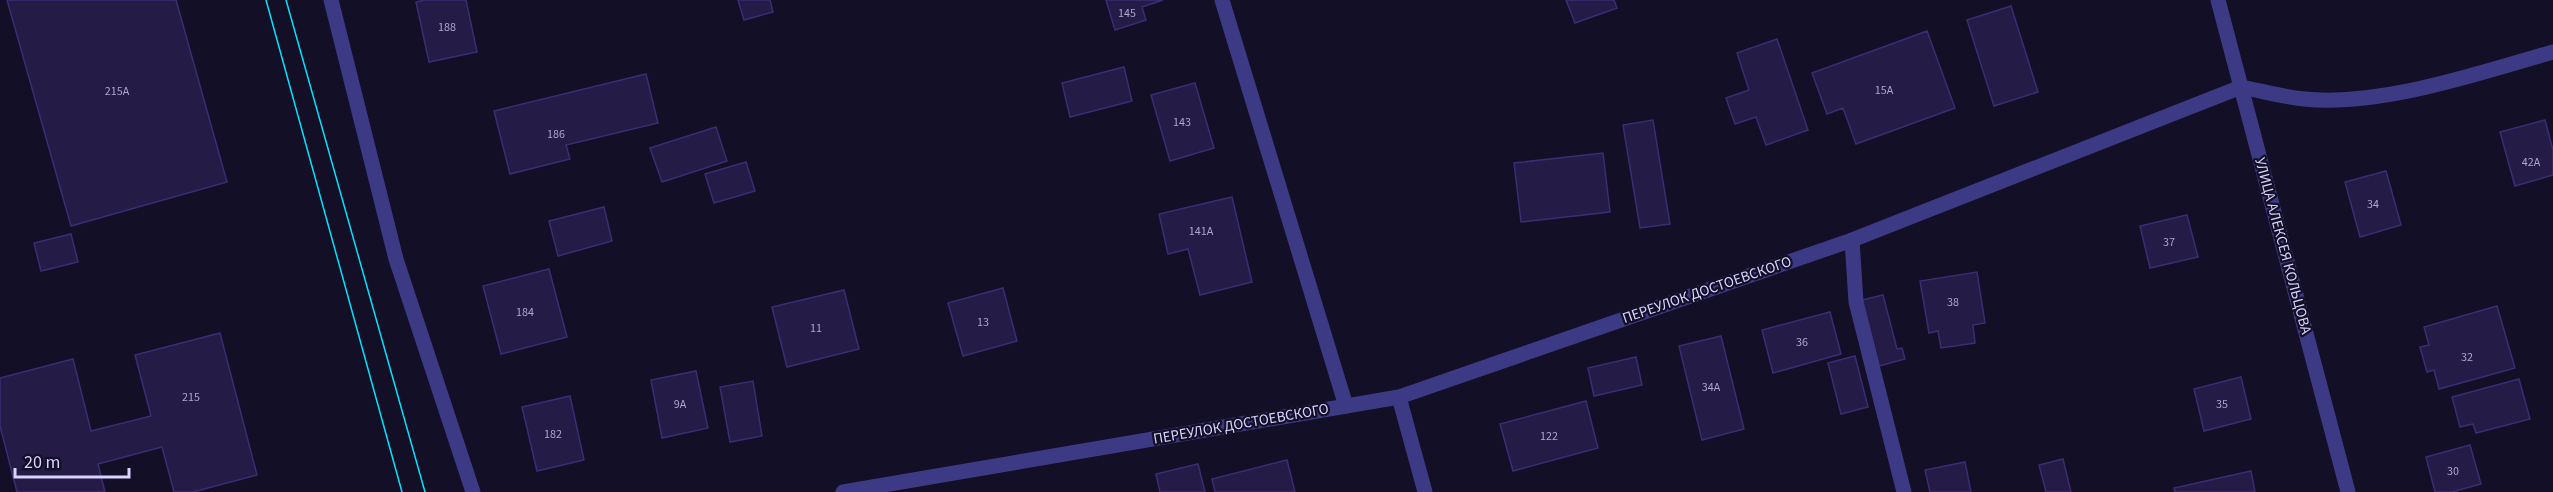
<svg xmlns="http://www.w3.org/2000/svg" width="2553" height="492" viewBox="0 0 2553 492" font-family="'Source Sans 3',sans-serif">
	<style>
		.building { fill: #241b47; stroke: #3b2d73; stroke-width: 1.5 }
		.lines { fill: none; stroke-linecap: round; stroke-linejoin: round }
		.service { stroke: #3d3a85; stroke-width: 15 }
		.minor { stroke: #3d3a85; stroke-width: 15 }
		.tram { stroke: #00e5ff; stroke-width: 1.5 }
		.labels { text-anchor: middle; dominant-baseline: central; stroke-width: 4.5; stroke-linejoin: round; paint-order: stroke }
		.number-label { font-size: 12px; fill: #aca6d1 }
		.street-label { font-size: 15px; fill: #d9d4ff; stroke: #130f26 }
	</style>
	<rect width="100%" height="100%" fill="#130f26"/>
	<path class="building" d="M7,0H176L227,182L71,226Z
		M425,0H466L477,52L429,62L416,2Z
		M738,0H770L773,12L744,20Z
		M1106,0H1163L1142,7L1146,20L1115,30Z
		M1566,0H1614L1617,8L1575,23Z
		M2011,6L2038,92L1994,106L1967,20Z
		M1927,31L1955,108L1856,144L1843,108L1827,114L1812,73Z
		M1777,39L1808,130L1766,145L1756,117L1735,124L1726,98L1749,90L1737,53Z
		M1124,67L1132,101L1070,117L1062,83Z
		M646,74L658,123L566,145L570,159L510,174L494,111Z
		M1195,83L1214,148L1170,161L1151,95Z
		M1653,120L1670,224L1640,228L1623,125Z
		M2545,120L2553,150V175L2515,186L2500,132Z
		M716,127L727,161L662,182L650,148Z
		M1603,153L1610,212L1521,222L1514,163Z
		M746,162L755,191L714,203L705,174Z
		M2386,171L2401,225L2360,237L2345,182Z
		M1232,197L1252,282L1200,295L1188,249L1168,254L1159,214Z
		M604,207L612,241L558,256L549,221Z
		M2187,215L2198,257L2150,268L2140,226Z
		M71,234L78,262L41,271L34,243Z
		M549,269L567,337L501,354L483,286Z
		M1977,272L1985,323L1973,325L1975,343L1941,348L1938,331L1929,333L1920,281Z
		M1003,288L1017,341L963,356L948,303Z
		M844,290L859,349L787,367L772,307Z
		M1883,295L1897,349L1902,348L1905,359L1879,366L1862,300Z
		M2497,306L2515,368L2439,389L2434,370L2427,372L2420,347L2429,345L2424,327Z
		M1830,312L1841,354L1773,373L1762,330Z
		M220,333L257,475L193,492H174L162,447L98,464L105,492H17L0,426V378L73,359L91,431L151,416L135,355Z
		M1721,336L1744,429L1702,440L1679,346Z
		M1855,356L1868,407L1841,414L1828,363Z
		M1636,357L1642,385L1594,396L1588,368Z
		M696,371L708,428L662,438L651,380Z
		M2241,377L2251,419L2204,431L2194,389Z
		M2519,379L2530,419L2476,433L2473,424L2460,427L2452,397Z
		M753,381L762,436L730,442L720,387Z
		M570,396L584,460L537,471L522,407Z
		M1586,401L1598,448L1513,471L1500,424Z
		M2470,445L2481,484L2452,492H2435L2426,457Z
		M2063,459L2071,492H2046L2039,465Z
		M1287,460L1295,492H1215L1212,479Z
		M1965,462L1971,492H1930L1925,470Z
		M1198,464L1205,492H1160L1156,474Z
		M2251,471L2255,492H2175L2174,488Z"/>
	<g class="lines">
		<path class="service" d="M1222,0L1346,406
			M1852,240L1856,302L1904,492"/>
		<path class="minor" d="M331,0L396,259L473,492
			M2218,0L2348,492
			M1399,397L1425,492
			M843,492L1399,397L1852,240L2241,87C2262,91 2283,97 2304,99C2381,107 2479,73 2553,52"/>
		<path class="tram" d="M266,0L402,492
			M286,0L425,492"/>
	</g>
	<g class="labels">
		<g class="number-label">
			<text x="1127" y="13">145</text>
			<text x="447" y="27">188</text>
			<text x="1884" y="90">15А</text>
			<text x="117" y="91">215А</text>
			<text x="1182" y="122">143</text>
			<text x="556" y="134">186</text>
			<text x="2531" y="162">42А</text>
			<text x="2373" y="204">34</text>
			<text x="1201" y="231">141А</text>
			<text x="2169" y="242">37</text>
			<text x="1953" y="302">38</text>
			<text x="525" y="312">184</text>
			<text x="983" y="322">13</text>
			<text x="816" y="328">11</text>
			<text x="1802" y="342">36</text>
			<text x="2467" y="357">32</text>
			<text x="1711" y="387">34А</text>
			<text x="191" y="397">215</text>
			<text x="680" y="404">9А</text>
			<text x="2222" y="404">35</text>
			<text x="553" y="434">182</text>
			<text x="1549" y="436">122</text>
			<text x="2453" y="471">30</text>
		</g>
		<g class="street-label">
			<text transform="translate(2283 246) rotate(75)">УЛИЦА АЛЕКСЕЯ КОЛЬЦОВА</text>
			<text transform="translate(1707 290) rotate(-19)">ПЕРЕУЛОК ДОСТОЕВСКОГО</text>
			<text transform="translate(1241 424) rotate(-10)">ПЕРЕУЛОК ДОСТОЕВСКОГО</text>
		</g>
	</g>
	<path d="M15 468v9h114v-9" fill="none" stroke="#d9d4ff" stroke-width="3"/>
	<text x="24" y="468" font-size="18" fill="#d9d4ff" stroke="#130f26" stroke-width="4.5" paint-order="stroke">20 m</text>
</svg>
